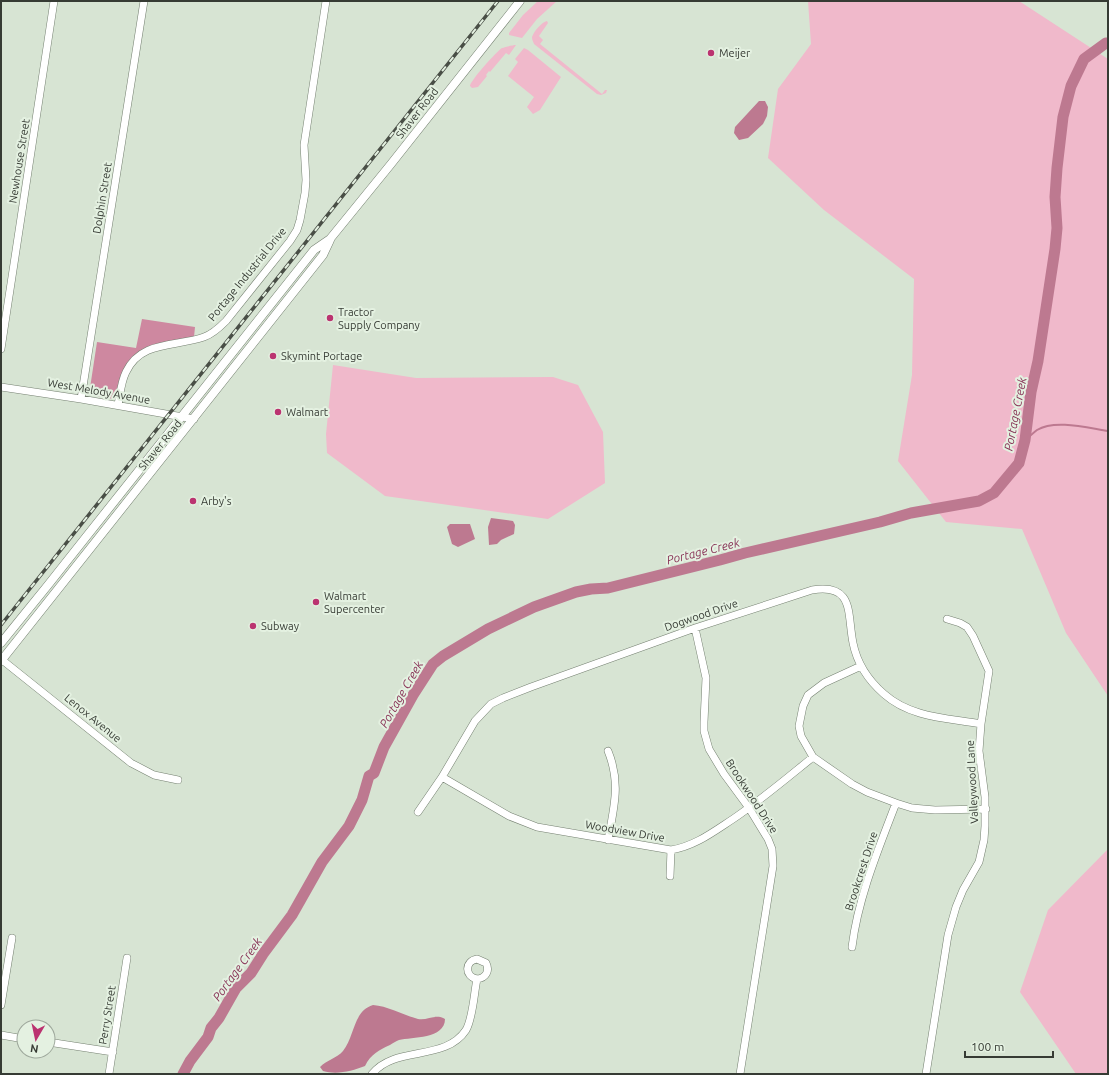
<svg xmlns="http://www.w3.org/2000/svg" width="1109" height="1075" viewBox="0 0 1109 1075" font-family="Ubuntu,sans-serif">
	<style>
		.green { fill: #f0b9cb }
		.forest { fill: #ce88a0 }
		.water { fill: #bd7990 }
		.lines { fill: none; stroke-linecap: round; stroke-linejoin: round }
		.stream { stroke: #bd7990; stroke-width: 2 }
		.river { stroke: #bd7990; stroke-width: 11 }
		.minor-casing { stroke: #758071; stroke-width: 8 }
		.major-casing { stroke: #758071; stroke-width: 9 }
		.minor { stroke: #fff; stroke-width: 7 }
		.major { stroke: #fff; stroke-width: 8 }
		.rail-casing { stroke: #494e46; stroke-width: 3.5 }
		.rail { stroke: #e4f1e1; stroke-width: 2; stroke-dasharray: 6; stroke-linecap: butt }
		.poi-dot { fill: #bb3370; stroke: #e4f1e1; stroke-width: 1.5 }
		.labels { text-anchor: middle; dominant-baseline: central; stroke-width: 4; stroke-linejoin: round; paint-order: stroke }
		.poi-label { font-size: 11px; fill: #363b34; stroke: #e4f1e1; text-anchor: start }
		.street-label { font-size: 11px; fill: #363b34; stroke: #e4f1e1 }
		.water-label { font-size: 12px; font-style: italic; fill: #893558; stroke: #e4f1e1 }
	</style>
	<rect width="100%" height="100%" fill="#d7e4d3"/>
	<path class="green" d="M538,1H557L537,19L522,38L509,35V33L523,15Z
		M808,1H1019L1108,59V696L1066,633L1022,529L946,522L898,461L912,375L914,279L824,210L768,158L778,89L811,44Z
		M547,21L548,23L539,36L543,40L540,44L602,94L605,90H607L606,93L601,95L597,94L534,44C533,41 532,40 532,37C534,31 542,22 547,21Z
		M516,45L509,55L506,53L490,72L489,71L486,75L487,76L478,87L472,88L470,86C470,81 497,51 502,48C505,47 513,45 516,45Z
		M524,48L528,50L561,77L540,110L533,114L527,107L534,97L508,76L518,62L515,59Z
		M333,365L416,378L553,377L578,385L603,432L605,483L548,519L385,496L327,453L326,434Z
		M1108,849V1074H1076L1020,992L1048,910Z"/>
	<path class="forest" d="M142,319L195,327L194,337L140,351L118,389L114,399L92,395L90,388L97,342L136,348Z"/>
	<path class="water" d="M759,101H765L768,107L767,116L763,124L748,138L739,140L734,133L735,127Z
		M491,518L513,521L515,525L514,534L501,540L497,544L489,545L488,527Z
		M450,524H470L475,539L458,547L452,544L447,527Z
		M373,1005C388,1006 403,1015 418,1019C427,1021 436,1013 445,1019C445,1039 412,1037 399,1040C396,1041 393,1043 390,1045C379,1050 371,1054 365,1066C352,1071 337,1075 323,1071L320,1067C327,1060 337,1058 343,1051C355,1036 353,1011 373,1005Z"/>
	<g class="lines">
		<path class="stream" d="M1025,440C1029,437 1033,433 1037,430C1055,419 1088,428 1108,431"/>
		<path class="river" d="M183,1074L190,1061L208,1037L211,1028L219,1018L236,988L251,973L263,954L292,915L322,862L349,826L362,800L369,776L374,773L384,747L413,695L433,664L443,656L488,629L534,607L576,592L591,589L608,588L720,560L745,553L880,522L911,513L979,501L994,493L1019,463L1025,440L1031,392L1038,361L1055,249L1057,228L1055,197L1057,168L1063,117L1071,86L1084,59L1106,43H1108"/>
		<defs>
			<path id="minor" d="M1,349L54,1
				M1,387L81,399L194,419
				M81,399L144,1
				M118,405C120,394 121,382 126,372C141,340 176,347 204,337C213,334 220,327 226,321L290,241L297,230L300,220L305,193L306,180L304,145L326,1
				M695,628L706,678L704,722V731L709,749L724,774L749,808L768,839L772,849L773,866L740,1074
				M1,659L131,763L154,775L178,780
				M861,666L824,683L808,695L803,706L799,726L801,736L813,757L852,784L867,792L896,803L912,808L935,810L986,809
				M608,751C621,783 614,807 608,840
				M442,777L509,816L537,827L671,850C695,846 713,832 733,819C761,800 787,778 813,757
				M418,812L442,777L475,721L491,704L503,698L531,687L695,628L812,590C855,583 847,614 853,643C857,663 869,681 884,694C911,718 948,718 981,724
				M670,876L671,850
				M852,947C858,898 878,850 896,803
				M1,1005L12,938
				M1,1035L24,1039
				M48,1042L113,1052
				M109,1074L127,958
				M372,1074C395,1045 445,1062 466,1030C473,1018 474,993 477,979C464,976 465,961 477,959L486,963C490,971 486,978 477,979
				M926,1074L948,935L956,907L963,890L979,862L984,840L985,826V797L979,751L981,724L989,671L973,636L967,627L960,623L947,619"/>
			<path id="major" d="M1,643L48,585L86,537L314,250L330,239L391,164L520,1
				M1,661L323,255L330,240"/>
		</defs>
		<use href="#minor" class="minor-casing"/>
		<use href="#major" class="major-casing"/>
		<use href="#minor" class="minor"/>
		<use href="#major" class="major"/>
		<defs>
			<path id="rail" d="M1,625L498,1"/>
		</defs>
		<use href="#rail" class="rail-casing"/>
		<use href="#rail" class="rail"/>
	</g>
	<g class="poi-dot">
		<circle cx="711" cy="53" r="4"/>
		<circle cx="330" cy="318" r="4"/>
		<circle cx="273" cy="356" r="4"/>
		<circle cx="278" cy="412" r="4"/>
		<circle cx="193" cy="501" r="4"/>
		<circle cx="316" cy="602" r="4"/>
		<circle cx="253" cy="626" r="4"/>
	</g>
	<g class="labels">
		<g class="poi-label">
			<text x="719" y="53">Meijer</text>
			<text x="338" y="312">Tractor<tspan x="338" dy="13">Supply Company</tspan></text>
			<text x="281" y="356">Skymint Portage</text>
			<text x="286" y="412">Walmart</text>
			<text x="201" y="501">Arby's</text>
			<text x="324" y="596">Walmart<tspan x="324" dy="13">Supercenter</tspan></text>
			<text x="261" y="626">Subway</text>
		</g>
		<g class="street-label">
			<text transform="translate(417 113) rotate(-52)">Shaver Road</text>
			<text transform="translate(19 161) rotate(-81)">Newhouse Street</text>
			<text transform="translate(102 198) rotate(-81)">Dolphin Street</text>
			<text transform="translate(247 274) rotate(-51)">Portage Industrial Drive</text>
			<text transform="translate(99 391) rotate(10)">West Melody Avenue</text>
			<text transform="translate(160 445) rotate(-51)">Shaver Road</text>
			<text transform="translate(701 615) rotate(-19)">Dogwood Drive</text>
			<text transform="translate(93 718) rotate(39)">Lenox Avenue</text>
			<text transform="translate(972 782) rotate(-93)">Valleywood Lane</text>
			<text transform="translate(752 796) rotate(57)">Brookwood Drive</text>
			<text transform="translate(625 831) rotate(10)">Woodview Drive</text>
			<text transform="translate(861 871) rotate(-72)">Brookcrest Drive</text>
			<text transform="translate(107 1015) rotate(-81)">Perry Street</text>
		</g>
		<g class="water-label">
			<text transform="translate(1015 414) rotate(-79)">Portage Creek</text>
			<text transform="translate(703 551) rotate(-14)">Portage Creek</text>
			<text transform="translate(401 694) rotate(-60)">Portage Creek</text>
			<text transform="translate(237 969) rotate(-54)">Portage Creek</text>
		</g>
	</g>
	<rect width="1109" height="1075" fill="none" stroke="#363b34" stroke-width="4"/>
	<g transform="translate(36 1039) rotate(189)"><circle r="19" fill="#e4f1e1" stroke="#9ea89c"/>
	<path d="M0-3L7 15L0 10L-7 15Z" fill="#bb3370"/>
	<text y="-6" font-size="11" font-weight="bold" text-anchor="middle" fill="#363b34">N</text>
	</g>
	<path d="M965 1051v6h88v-6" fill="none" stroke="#363b34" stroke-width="2"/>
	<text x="971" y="1051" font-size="12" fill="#363b34" stroke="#e4f1e1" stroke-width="3" paint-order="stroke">100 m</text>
</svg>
